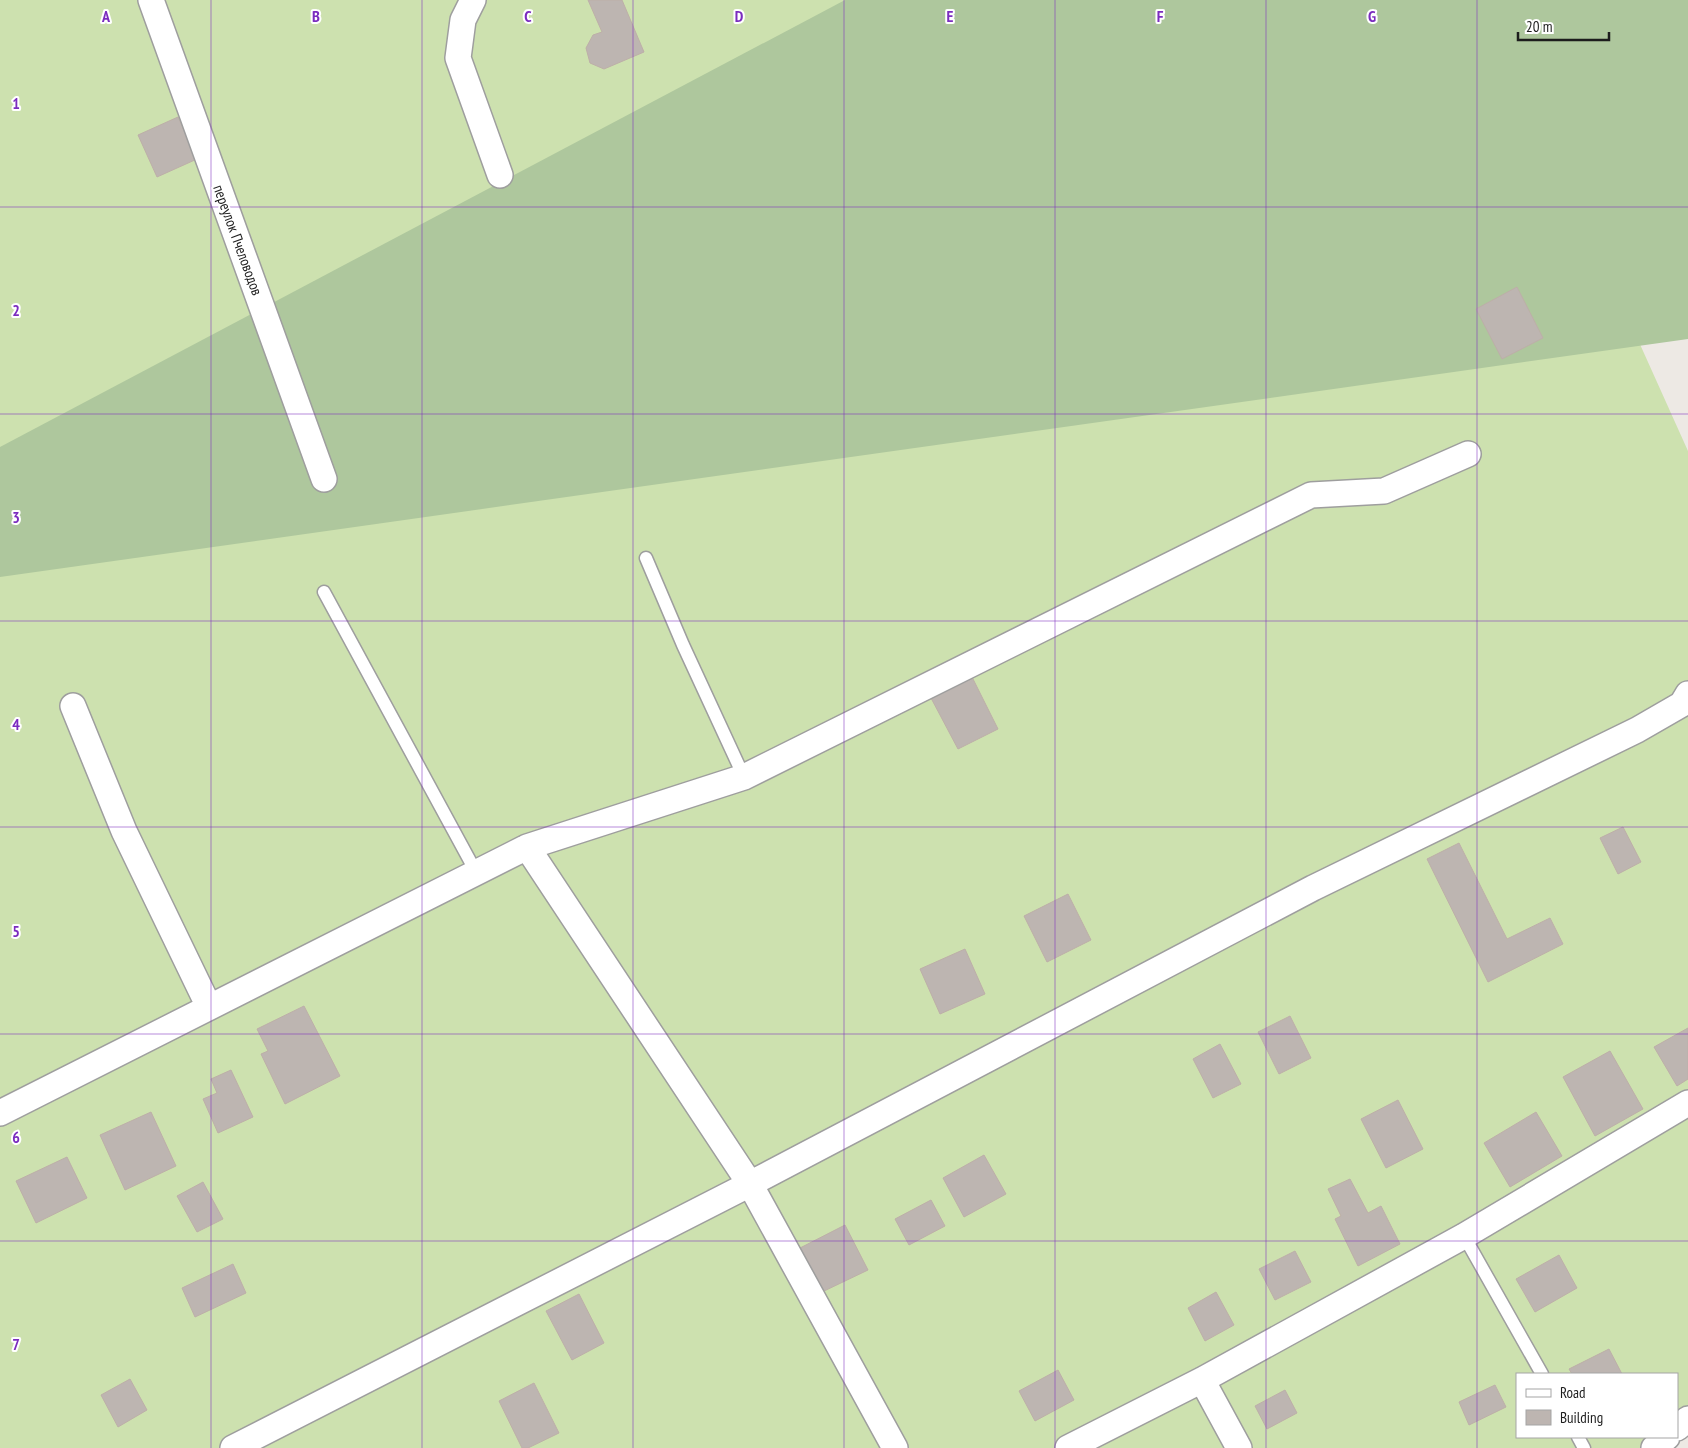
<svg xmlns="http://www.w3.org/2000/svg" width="1688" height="1448" viewBox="0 0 1688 1448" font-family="'PT Sans Narrow',sans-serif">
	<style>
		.grass { fill: #cde1af }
		.forest { fill: #aec79d }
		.building { fill: #bdb5b1; stroke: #bdafa8 }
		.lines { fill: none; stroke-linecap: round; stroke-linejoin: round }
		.service-casing { stroke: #9e9e9e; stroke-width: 15 }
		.minor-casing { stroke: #9e9e9e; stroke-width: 28 }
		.service { stroke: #fff; stroke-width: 12 }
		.minor { stroke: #fff; stroke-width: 25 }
		.grid { fill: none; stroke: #7b2cbf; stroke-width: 1; stroke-opacity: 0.55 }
		.labels { text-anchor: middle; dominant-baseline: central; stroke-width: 4; stroke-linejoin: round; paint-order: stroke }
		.street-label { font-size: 15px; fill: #1d1d1d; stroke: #fff }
		.grid-label { font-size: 16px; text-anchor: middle; font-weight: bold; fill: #7b2cbf; stroke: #fff; stroke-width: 4; stroke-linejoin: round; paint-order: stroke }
	</style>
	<rect width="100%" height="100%" fill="#ede9e4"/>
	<path class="grass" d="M0,0H1215L1540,122L1688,451V1427L1677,1434V1374H1517V1437H1673L1666,1448H0Z"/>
	<path class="forest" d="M845,0H1688V339L0,577V447Z"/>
	<path class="building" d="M588,0H622L644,52L604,69L590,63L586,48L593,35L602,32Z
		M178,117L197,159L157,177L138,135Z
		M1517,287L1543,338L1502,359L1476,309Z
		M972,677L998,729L958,749L931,698Z
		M1623,827L1641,862L1618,874L1600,838Z
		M1459,843L1507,939L1550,918L1563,944L1488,982L1427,859Z
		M1068,894L1091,940L1047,962L1024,916Z
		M965,949L985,994L940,1014L920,969Z
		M304,1006L340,1076L285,1104L261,1054L268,1051L257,1029Z
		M1290,1016L1311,1058L1279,1074L1258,1032Z
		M1688,1028V1079L1677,1086L1654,1047Z
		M1220,1044L1241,1084L1213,1098L1193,1059Z
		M1610,1051L1643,1109L1595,1136L1563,1077Z
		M231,1070L253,1117L218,1133L203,1099L217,1093L211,1079Z
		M1398,1100L1423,1149L1386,1168L1361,1119Z
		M151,1112L176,1166L125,1190L100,1135Z
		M1536,1112L1562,1156L1510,1187L1484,1143Z
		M984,1155L1006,1194L964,1217L943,1178Z
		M67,1157L87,1198L36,1223L16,1181Z
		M1350,1179L1368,1213L1381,1206L1400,1244L1358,1266L1335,1219L1341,1216L1328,1189Z
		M203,1182L223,1219L197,1232L177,1196Z
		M931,1200L945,1226L909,1245L895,1219Z
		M845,1225L868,1270L822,1292L800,1248Z
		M1295,1251L1311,1282L1275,1300L1259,1269Z
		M1559,1255L1577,1288L1535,1312L1516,1279Z
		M233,1264L246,1293L195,1317L182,1288Z
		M1216,1292L1234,1325L1205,1341L1188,1308Z
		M579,1294L604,1343L572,1360L546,1311Z
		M1609,1349L1622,1374H1572L1569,1369Z
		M1058,1370L1074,1400L1035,1421L1019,1391Z
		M130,1379L147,1410L118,1427L101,1395Z
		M534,1383L559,1433L528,1448H522L499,1401Z
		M1495,1385L1506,1407L1469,1425L1459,1402Z
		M1285,1390L1297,1413L1267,1429L1255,1406Z"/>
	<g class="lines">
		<defs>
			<path id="service" d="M646,558L683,645L744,777
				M324,592L476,872
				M1464,1236L1542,1374
				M1578,1437L1584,1448"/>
			<path id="minor" d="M151,0L324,479
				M473,0L463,20L458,58L500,175
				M73,706L124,831L209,1007
				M527,847L744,777L1311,495L1384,491L1468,454
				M0,1113L527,847L750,1184L895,1448
				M1202,1380L1239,1448
				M1677,1428L1688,1419
				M233,1448L750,1184L1313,888L1637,730L1682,704L1688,694
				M1068,1448L1202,1380L1464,1236L1688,1103
				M1654,1448L1667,1437"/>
		</defs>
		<use href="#service" class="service-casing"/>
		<use href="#minor" class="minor-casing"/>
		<use href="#service" class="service"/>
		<use href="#minor" class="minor"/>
	</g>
	<path class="grid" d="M211,0V1448M422,0V1448M633,0V1448M844,0V1448M1055,0V1448M1266,0V1448M1477,0V1448M0,207H1688M0,414H1688M0,621H1688M0,827H1688M0,1034H1688M0,1241H1688"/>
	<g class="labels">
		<g class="street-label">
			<text transform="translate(238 240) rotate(70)">переулок Пчеловодов</text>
		</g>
	</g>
	<g class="grid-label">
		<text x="106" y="22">A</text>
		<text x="316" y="22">B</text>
		<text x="528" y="22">C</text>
		<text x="739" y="22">D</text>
		<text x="950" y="22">E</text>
		<text x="1160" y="22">F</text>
		<text x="1372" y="22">G</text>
		<text x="16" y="109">1</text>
		<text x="16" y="316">2</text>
		<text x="16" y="523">3</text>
		<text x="16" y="730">4</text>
		<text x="16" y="937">5</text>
		<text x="16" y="1143">6</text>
		<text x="16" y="1350">7</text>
	</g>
	<rect x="1516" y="1373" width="162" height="65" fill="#ffffff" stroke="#a5a5a5"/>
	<rect x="1526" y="1389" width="25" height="8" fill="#ffffff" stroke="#a5a5a5"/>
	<text x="1560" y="1398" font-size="15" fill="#1d1d1d">Road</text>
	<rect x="1526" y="1410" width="25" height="15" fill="#bdb5b1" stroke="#a5a5a5"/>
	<text x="1560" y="1423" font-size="15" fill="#1d1d1d">Building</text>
	<path d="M1518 32v8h91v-8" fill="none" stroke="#1d1d1d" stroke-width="2.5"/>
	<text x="1526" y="32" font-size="15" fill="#1d1d1d" stroke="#ffffff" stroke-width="4" paint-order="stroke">20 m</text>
</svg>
